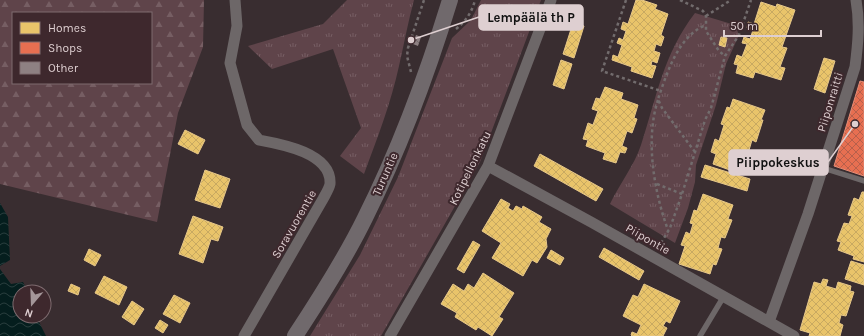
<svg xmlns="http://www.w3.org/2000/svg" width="864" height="336" viewBox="0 0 864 336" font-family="Karla,sans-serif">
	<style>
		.grass { fill: url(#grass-tufts) }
		.forest { fill: url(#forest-firs); fill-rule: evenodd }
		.water { fill: url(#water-waves) }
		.homes { fill: url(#homes-cross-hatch); stroke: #e6c789 }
		.shops { fill: url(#shops-cross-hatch); stroke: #e48c77 }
		.building { fill: url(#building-cross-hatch) }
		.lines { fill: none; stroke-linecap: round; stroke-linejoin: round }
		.path { stroke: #726c6d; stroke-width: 2.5; stroke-dasharray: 3 3; stroke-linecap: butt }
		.lane { stroke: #6d6768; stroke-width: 5.5 }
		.street { stroke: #6d6768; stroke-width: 11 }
		.secondary { stroke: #70696c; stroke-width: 16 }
		.labels { text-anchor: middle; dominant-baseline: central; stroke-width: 4; stroke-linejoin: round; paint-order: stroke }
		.street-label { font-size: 12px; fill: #decfd1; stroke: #3e282d }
		.leader { fill: none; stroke: #decfd1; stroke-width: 1.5 }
		.callout-dot { fill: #decfd1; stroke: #3e282d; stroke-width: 1.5 }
		.callout { fill: #decfd1; stroke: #decfd1; stroke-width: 1.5 }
		.callout-label { font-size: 13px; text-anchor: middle; font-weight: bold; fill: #111 }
	</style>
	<defs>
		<pattern id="grass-tufts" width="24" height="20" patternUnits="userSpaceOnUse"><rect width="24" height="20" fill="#5f444a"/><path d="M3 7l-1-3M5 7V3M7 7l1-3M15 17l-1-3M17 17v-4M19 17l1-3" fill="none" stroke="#765e63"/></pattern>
		<pattern id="forest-firs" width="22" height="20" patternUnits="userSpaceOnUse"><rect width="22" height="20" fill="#5f444a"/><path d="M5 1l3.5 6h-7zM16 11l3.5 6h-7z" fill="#765e63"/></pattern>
		<pattern id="water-waves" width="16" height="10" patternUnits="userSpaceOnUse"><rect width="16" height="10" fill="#051e1e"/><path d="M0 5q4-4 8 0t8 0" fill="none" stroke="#293e3e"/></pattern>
		<pattern id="homes-cross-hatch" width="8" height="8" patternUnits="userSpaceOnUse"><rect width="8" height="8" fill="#e9c46a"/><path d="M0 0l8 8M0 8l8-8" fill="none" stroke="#c8a961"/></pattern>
		<pattern id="shops-cross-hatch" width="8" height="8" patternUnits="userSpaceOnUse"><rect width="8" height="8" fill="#e76f51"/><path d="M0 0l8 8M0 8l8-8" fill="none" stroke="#b6604c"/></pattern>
		<pattern id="building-cross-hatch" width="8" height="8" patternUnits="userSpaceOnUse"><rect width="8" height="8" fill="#8e8082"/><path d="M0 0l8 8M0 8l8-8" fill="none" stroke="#74696b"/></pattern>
	</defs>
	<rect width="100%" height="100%" fill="#392d30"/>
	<path class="grass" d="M347,0H414C408,22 404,44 399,66C391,103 377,139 364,174L340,156L361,128L333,49L272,69L248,46L323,24Z
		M481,0H541L480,162L381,336H310L360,255L398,177L452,38L471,20Z
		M695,13L735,25L739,35L726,64L716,105L696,165L695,182L688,208L675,243L610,204C620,183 634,166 641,145C657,96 663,55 695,13Z"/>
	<path class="forest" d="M0,0H204L203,47L178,113L157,222L0,184ZM13,13H151V83H13Z"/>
	<path class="water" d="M0,203L8,217L10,260L0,266Z
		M0,269L11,284L23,282L25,286L23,292H20V316H36L46,336H0Z"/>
	<path class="homes" d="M636,0H642L657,5L655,9L668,14L661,35L664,37L661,46L656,44L654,51L660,53L657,63L652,61L651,65L656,66L652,78L631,71L632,67L612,60L613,55L618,57L622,45L617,43L619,38L623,40L626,31L621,29L623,22L628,24Z
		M761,2L776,7L777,4L795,10L782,47L787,48L780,67L785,68L781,80L755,72L753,78L736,73L738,65L734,64L737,55L742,57L747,44L742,43L744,37L750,39L753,30L747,28L748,22L754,24Z
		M573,23L584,26L574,58L563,54Z
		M721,37L727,38L725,47L719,45Z
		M824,58L835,61L825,93L814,89Z
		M561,60L572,64L564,89L553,85Z
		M605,87L623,93L621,99L638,105L634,118L637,119L632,133L627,131L622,146L627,148L625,153L620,152L616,163L603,159L605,153L586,146L588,140L583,139L588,123L593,125L598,111L592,109L596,98L600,99Z
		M733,99L765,110L761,120H763L756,142L752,140L747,157L750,159L746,171L742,170L741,174L713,164L716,154L711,152L715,139L719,141L724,125L721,124L727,107L730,108Z
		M185,130L205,140L198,154L178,144Z
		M540,154L603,189L596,201L534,166Z
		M705,165L750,179L747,191L701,177Z
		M205,170L230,179L220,208L195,200Z
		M862,192H864V262L853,259L854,256L838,250L841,242L837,241L844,223L849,224L852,216L848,215L854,198L859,200Z
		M703,194L733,205L728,219L732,220L725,238L721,237L718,248L722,249L716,265L713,264L710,274L679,264L685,246L681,245L686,232L690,234L693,224L690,223L694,210L697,211Z
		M501,199L510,204L508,208L513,211L516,206L522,209L523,206L542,217L539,222L551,229L546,239L547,247L537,263L532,260L523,276L492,258L501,243L482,231Z
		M193,216L223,227L218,241L211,239L203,263L179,254Z
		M473,241L480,245L464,273L457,269Z
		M604,248L644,271L639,280L599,257Z
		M89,249L101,255L95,266L84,260Z
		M551,250L564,258L560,265L547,258Z
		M851,261L864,265V285L845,279Z
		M483,273L514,293L499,317L503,319L492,336L478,327L476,330L455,317L457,313L441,304L453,284L464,291L468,284L474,288Z
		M104,276L127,287L119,305L95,293Z
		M823,279L828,280L826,286L836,289L838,282L851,286L850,291L854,292L846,316L841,315L839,323L843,325L840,336H809L810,333L800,330L814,282L821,284Z
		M71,284L80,288L78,295L68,291Z
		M644,284L680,301L670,323L666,321L663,326L667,328L663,336H632L631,335L632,332L637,334L641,325L623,316L633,295L638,297Z
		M174,295L190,303L180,323L163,314Z
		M132,301L144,309L134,325L122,317Z
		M160,320L168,325L163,333L155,328Z"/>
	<path class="shops" d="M860,81L864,82V176L834,166Z"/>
	<path class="building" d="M416,35L421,37L418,46L413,44Z"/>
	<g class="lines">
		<path class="path" d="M626,0L602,71L661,91
			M680,0L703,11L706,16V31L719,51L725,56
			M706,16L731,0
			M456,29C466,21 472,12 475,0
			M411,72L407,56L408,48L424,0
			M658,100C645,139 654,192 668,230
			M695,152L662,108L658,99C667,73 678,36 706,25
			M657,184L682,194
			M658,248L670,228L682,194L705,120L711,108L725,56L739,35L751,0"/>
		<path class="lane" d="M823,168L864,181
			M700,336L724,296"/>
		<path class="street" d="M235,0L237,26L230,63L247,125L259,140C281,144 332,153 330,184C329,189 325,195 323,199L244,336
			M488,166L591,222L794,336
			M769,322L808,214L855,67C858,44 860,23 856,0
			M390,336L488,166L551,0"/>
		<path class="secondary" d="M295,336C320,298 345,259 365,218C400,148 427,75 450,0"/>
	</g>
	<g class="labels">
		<g class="street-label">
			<text transform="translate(830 102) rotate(-73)">Piiponraitti</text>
			<text transform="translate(470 168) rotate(-64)">Kotipellonkatu</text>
			<text transform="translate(385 174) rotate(-66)">Turuntie</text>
			<text transform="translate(294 224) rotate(-60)">Soravuorentie</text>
			<text transform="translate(648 239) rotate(30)">Piipontie</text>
		</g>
	</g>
	<path class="leader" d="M411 40L479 17M855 124L828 162"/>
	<g class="callout-dot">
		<circle cx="411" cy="40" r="4"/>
		<circle cx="855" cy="124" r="4"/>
	</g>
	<g class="callout">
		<rect x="479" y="5" width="104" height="25" rx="4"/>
		<rect x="729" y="150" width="99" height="25" rx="4"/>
	</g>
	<g class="callout-label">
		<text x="531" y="22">Lempäälä th P</text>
		<text x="778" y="167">Piippokeskus</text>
	</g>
	<rect x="12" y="12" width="140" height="72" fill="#3e282d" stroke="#7e6b6f"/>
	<rect x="20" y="22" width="20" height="12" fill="#e9c46a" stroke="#7e6b6f"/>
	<text x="48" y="32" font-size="12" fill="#decfd1">Homes</text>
	<rect x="20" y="42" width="20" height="12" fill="#e76f51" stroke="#7e6b6f"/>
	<text x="48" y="52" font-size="12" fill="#decfd1">Shops</text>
	<rect x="20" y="62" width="20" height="12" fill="#8e8082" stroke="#7e6b6f"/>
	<text x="48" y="72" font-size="12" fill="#decfd1">Other</text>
	<g transform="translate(32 304) rotate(199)"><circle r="19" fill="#3e282d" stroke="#7e6b6f"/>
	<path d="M0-3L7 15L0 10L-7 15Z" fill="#a49699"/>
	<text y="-6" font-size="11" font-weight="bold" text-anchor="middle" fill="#decfd1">N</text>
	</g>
	<path d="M724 30v6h97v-6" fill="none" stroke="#decfd1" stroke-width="2"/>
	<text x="730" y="30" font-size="12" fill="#decfd1" stroke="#3e282d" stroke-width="3" paint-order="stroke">50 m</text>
</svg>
